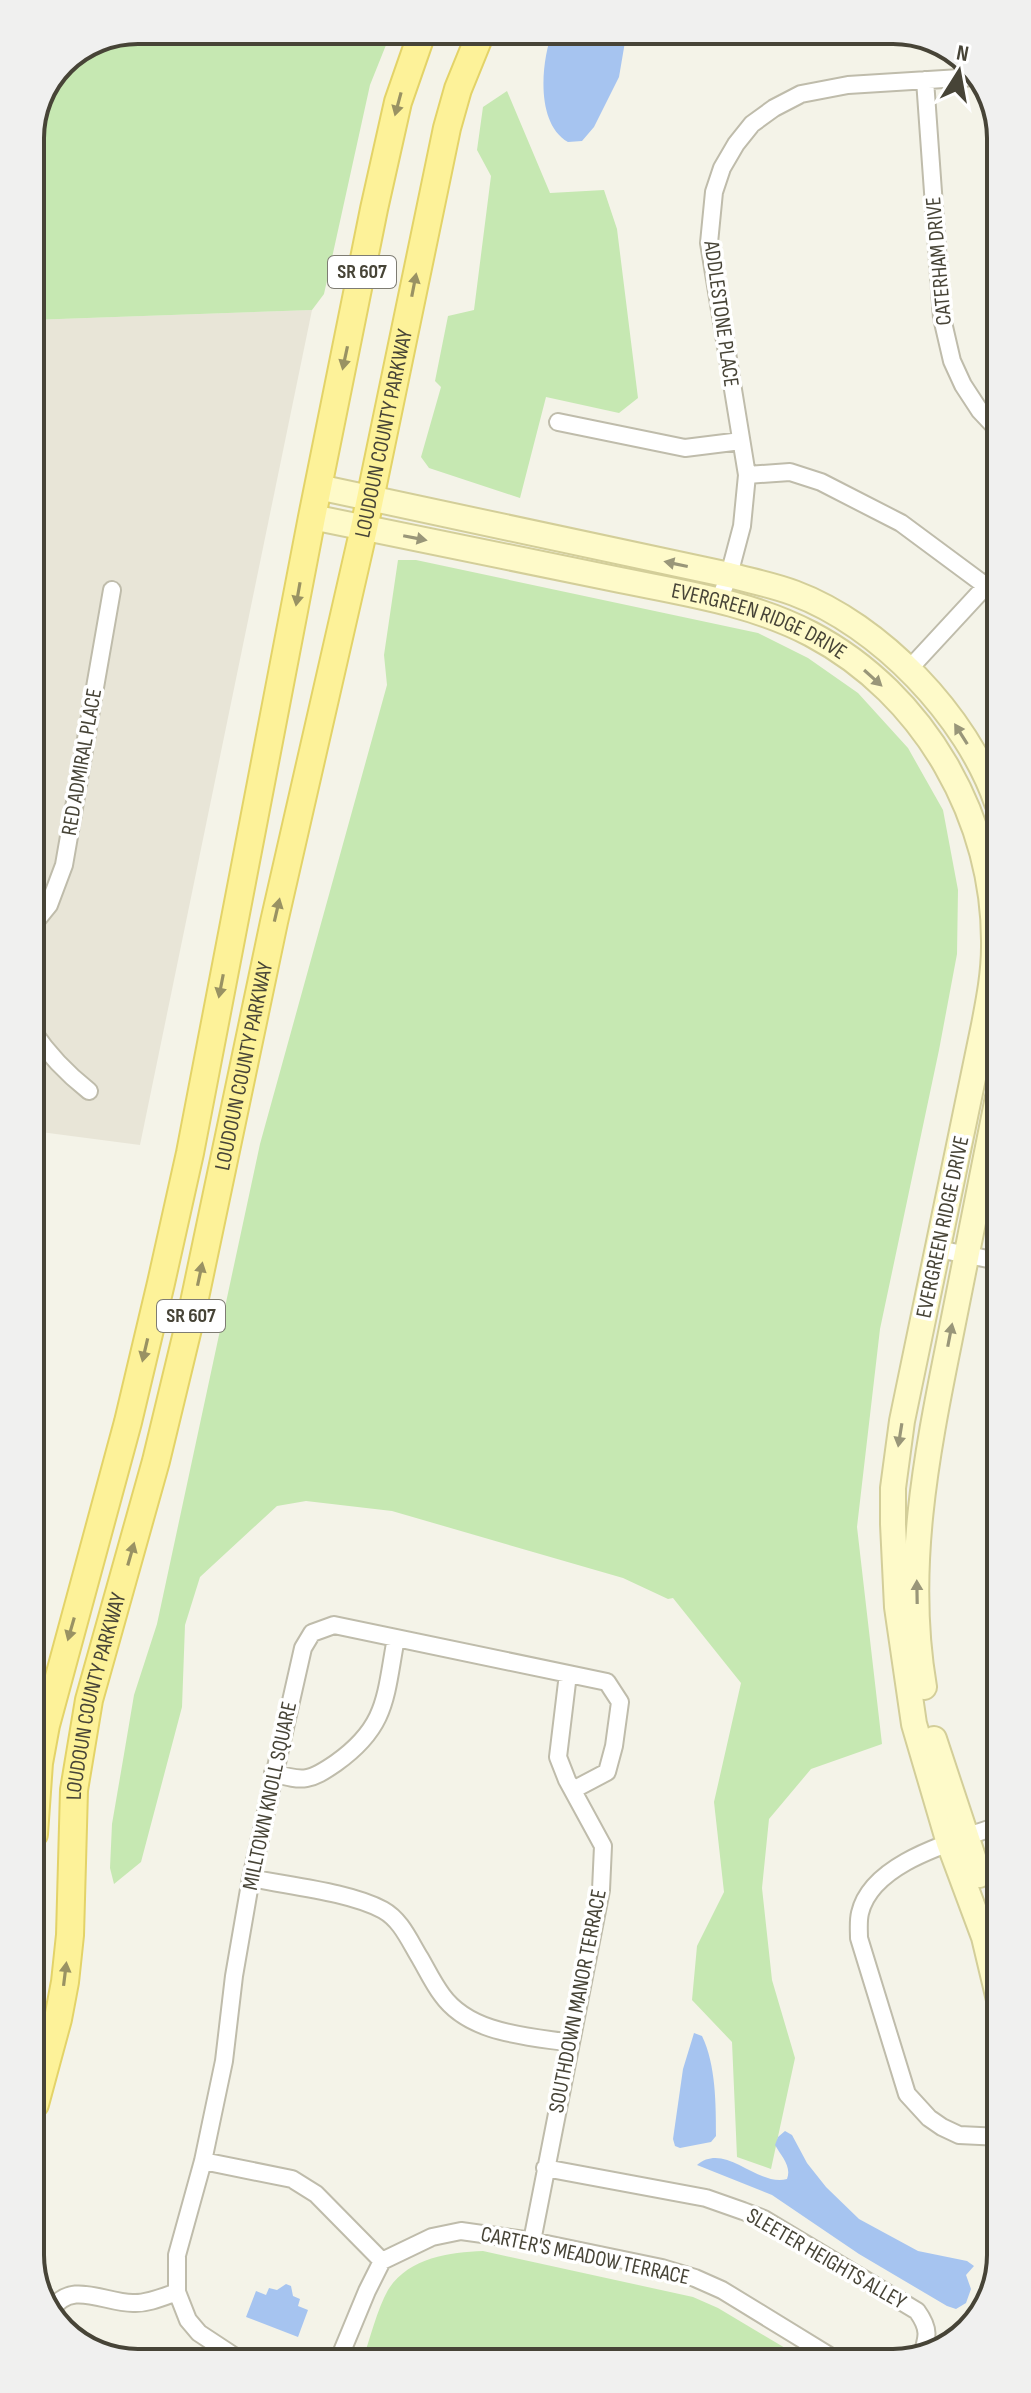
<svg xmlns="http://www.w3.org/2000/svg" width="1031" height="2393" viewBox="0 0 1031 2393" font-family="'Sofia Sans Condensed',sans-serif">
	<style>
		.residential { fill: #e8e5d7 }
		.green { fill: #c6e8b2 }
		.water { fill: #a6c4f0 }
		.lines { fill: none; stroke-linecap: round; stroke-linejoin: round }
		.street-casing { stroke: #bfbcab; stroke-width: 20 }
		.secondary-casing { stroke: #d3ce99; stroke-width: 28 }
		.primary-casing { stroke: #e3d368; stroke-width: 30 }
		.street { stroke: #fff; stroke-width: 16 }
		.secondary { stroke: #fefac9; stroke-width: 24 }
		.primary { stroke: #fdf299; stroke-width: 26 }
		.oneway { fill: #999263 }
		.oneway2 { fill: #999679 }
		.labels { text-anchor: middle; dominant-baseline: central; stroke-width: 7; stroke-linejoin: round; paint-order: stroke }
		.shield { fill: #fff; stroke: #7e7c73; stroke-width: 2 }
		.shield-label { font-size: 20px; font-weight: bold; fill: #474437 }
		.street-label { font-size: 22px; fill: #474437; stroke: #fff }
		.rim { fill: none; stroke: #474437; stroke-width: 4 }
	</style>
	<rect width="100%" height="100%" fill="#f4f3e8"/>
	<path class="residential" d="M312,310L140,1145L33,1131L31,320Z"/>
	<path class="green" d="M138,30H392L370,85L324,294L312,310L31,320L30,132L62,61Z
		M507,91L550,193L604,190L617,229L638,398L619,413L546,397L520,498L429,468L421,457L441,387L435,381L448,316L474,310L491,176L477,150L483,107Z
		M398,560H416L758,633L808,658L858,693L908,748L943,810L958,890L957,954L939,1050L880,1329L857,1527L882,1744L811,1769L769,1819L762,1888L772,1980L795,2058L771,2169L737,2157L732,2042L692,2000L697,1946L724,1892L714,1802L741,1683L673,1598L668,1599L623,1578L392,1511L306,1501L277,1506L200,1577L185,1625L182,1707L141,1862L114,1884L110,1868L112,1824L123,1760L134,1695L157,1624L260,1144L387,685L384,655Z
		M483,2251L693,2297L718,2308L802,2358L362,2361C370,2340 377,2309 388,2290C408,2258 449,2252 483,2251Z"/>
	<path class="water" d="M553,30H627L619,77L594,127L582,141L568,142C535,123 541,61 553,30Z
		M694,2033L702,2036C716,2065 716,2105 716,2136L711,2142L680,2148L675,2146L673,2139L683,2069Z
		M785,2131L792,2135L807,2163L826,2187L859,2219L918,2251L967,2261L974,2266L966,2275L971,2289L966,2303L956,2309L947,2306L859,2254L772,2195L697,2165C725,2141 757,2187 787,2179C792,2166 781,2156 775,2145L778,2137Z
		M286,2284L291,2286L293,2296L300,2299L298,2306L308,2310L298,2337L246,2317L256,2291L266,2295L269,2288L277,2290Z"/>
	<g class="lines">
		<defs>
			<path id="street" d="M925,80L942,318L952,361L963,385L980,411L996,428
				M558,422L685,448L741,441
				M747,475L790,472L821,482L901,523L986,586
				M719,601L729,575L742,526L747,475L709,243L714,192L722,168L736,144L752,124L774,108L801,94L848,85L976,77
				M910,668L997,574
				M32,926L49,905L64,865L112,590
				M32,1030C48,1054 66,1073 89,1091
				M938,1249L998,1261
				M273,1773C304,1782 310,1781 336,1763C388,1726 385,1696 396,1638
				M1000,1825C957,1841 872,1861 860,1913C858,1921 859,1931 859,1938L907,2094L929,2118L942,2127L959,2135L1001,2137
				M251,1878C289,1886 350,1892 383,1910C401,1920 409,1940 420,1958C427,1970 433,1983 442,1995C470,2034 527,2036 571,2043
				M203,2161L292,2179L316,2194L382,2261
				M545,2168L706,2198L743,2211L764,2219L917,2311C930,2329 928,2337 921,2357
				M532,2241L601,1890L603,1846L567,1780L558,1757L568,1674
				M51,2311C70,2279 104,2303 133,2303C147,2304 163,2297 177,2292
				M338,2361L367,2291L382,2261L432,2237L461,2231L532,2241L662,2268L695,2278L722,2290L833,2358
				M243,2362L199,2333L188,2320L177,2292V2255L203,2161L224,2061L234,1976L251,1878L303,1648L312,1633L334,1625L607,1682L620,1702L614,1746L607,1772L573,1790"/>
			<g id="secondary">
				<path d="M318,487L729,575C751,581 773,585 794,593C880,625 967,716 997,803"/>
				<path id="s1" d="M312,517C414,538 517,558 620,580C684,593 752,603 811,634C925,694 996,820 994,947C994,973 989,999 984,1025L902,1421L893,1488V1524L897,1607L914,1724L949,1843L984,1937L1000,2004"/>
				<path d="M924,1687C904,1571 926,1457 949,1343C965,1261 981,1179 998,1097"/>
				<path d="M934,1739L979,1875"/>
			</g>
			<g id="primary">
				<path d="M34,1834L39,1763L46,1725L128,1422L161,1283L190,1153L312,517L374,209L398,102L423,30"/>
				<path id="s2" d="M35,2104L58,2019L65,1982L70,1935L74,1790L89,1700L156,1461L192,1312L274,922L364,528L447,128L458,89L482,30"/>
			</g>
		</defs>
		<use href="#street" class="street-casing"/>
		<use href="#secondary" class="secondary-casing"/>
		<use href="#primary" class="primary-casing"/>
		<use href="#street" class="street"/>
		<use href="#secondary" class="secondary"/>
		<use href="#primary" class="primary"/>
	</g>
	<defs><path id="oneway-solid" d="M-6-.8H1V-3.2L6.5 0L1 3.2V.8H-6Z" transform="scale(2)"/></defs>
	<g class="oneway">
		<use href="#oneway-solid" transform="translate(398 104) rotate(105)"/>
		<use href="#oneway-solid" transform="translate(414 285) rotate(-79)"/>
		<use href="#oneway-solid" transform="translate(345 358) rotate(102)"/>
		<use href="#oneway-solid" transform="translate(298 594) rotate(100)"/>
		<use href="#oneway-solid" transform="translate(277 910) rotate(-77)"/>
		<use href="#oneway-solid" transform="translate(221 986) rotate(101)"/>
		<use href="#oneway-solid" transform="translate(200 1274) rotate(-78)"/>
		<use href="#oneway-solid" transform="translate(145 1350) rotate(103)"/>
		<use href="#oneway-solid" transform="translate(131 1554) rotate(-74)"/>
		<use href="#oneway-solid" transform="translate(71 1629) rotate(106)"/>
		<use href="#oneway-solid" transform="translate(65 1974) rotate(-83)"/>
	</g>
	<g class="oneway2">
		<use href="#oneway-solid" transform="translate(415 538) rotate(11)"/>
		<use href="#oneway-solid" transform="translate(676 564) rotate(-168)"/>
		<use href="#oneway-solid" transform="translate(873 678) rotate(42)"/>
		<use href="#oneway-solid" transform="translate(961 734) rotate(-122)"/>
		<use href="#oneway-solid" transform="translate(950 1335) rotate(-79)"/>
		<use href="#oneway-solid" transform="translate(900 1435) rotate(99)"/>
		<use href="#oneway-solid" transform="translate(917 1592) rotate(-91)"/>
	</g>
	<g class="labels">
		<g class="shield">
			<rect x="328" y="256" width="68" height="32" rx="6"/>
			<rect x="157" y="1300" width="68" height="32" rx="6"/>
		</g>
		<g class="shield-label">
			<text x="362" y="272">SR 607</text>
			<text x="191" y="1316">SR 607</text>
		</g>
		<g class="street-label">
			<text transform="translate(939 261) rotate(-95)">CATERHAM DRIVE</text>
			<text transform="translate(721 314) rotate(82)">ADDLESTONE PLACE</text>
			<text stroke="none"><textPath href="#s2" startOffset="1710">LOUDOUN COUNTY PARKWAY</textPath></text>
			<text stroke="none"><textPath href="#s1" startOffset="460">EVERGREEN RIDGE DRIVE</textPath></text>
			<text transform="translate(82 762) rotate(-80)">RED ADMIRAL PLACE</text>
			<text stroke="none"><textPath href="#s2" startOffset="1062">LOUDOUN COUNTY PARKWAY</textPath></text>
			<text transform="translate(943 1227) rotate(-78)">EVERGREEN RIDGE DRIVE</text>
			<text stroke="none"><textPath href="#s2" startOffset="414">LOUDOUN COUNTY PARKWAY</textPath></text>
			<text transform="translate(270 1796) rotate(-78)">MILLTOWN KNOLL SQUARE</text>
			<text transform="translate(578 2001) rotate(-79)">SOUTHDOWN MANOR TERRACE</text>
			<text transform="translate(585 2256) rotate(12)">CARTER'S MEADOW TERRACE</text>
			<text transform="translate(826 2259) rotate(30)">SLEETER HEIGHTS ALLEY</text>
		</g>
	</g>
	<path d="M0 0H1031V2393H0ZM138 44H893A94 94 0 0 1 987 138V2255A94 94 0 0 1 893 2349H138A94 94 0 0 1 44 2255V138A94 94 0 0 1 138 44Z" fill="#f0f0ef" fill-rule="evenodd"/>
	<path class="rim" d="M138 44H893A94 94 0 0 1 987 138V2255A94 94 0 0 1 893 2349H138A94 94 0 0 1 44 2255V138A94 94 0 0 1 138 44Z"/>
	<g transform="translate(959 72) rotate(11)" stroke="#ffffff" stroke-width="6" paint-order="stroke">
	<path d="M0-6L14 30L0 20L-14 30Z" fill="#474437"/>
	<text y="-12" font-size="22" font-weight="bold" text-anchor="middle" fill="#474437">N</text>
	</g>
</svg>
